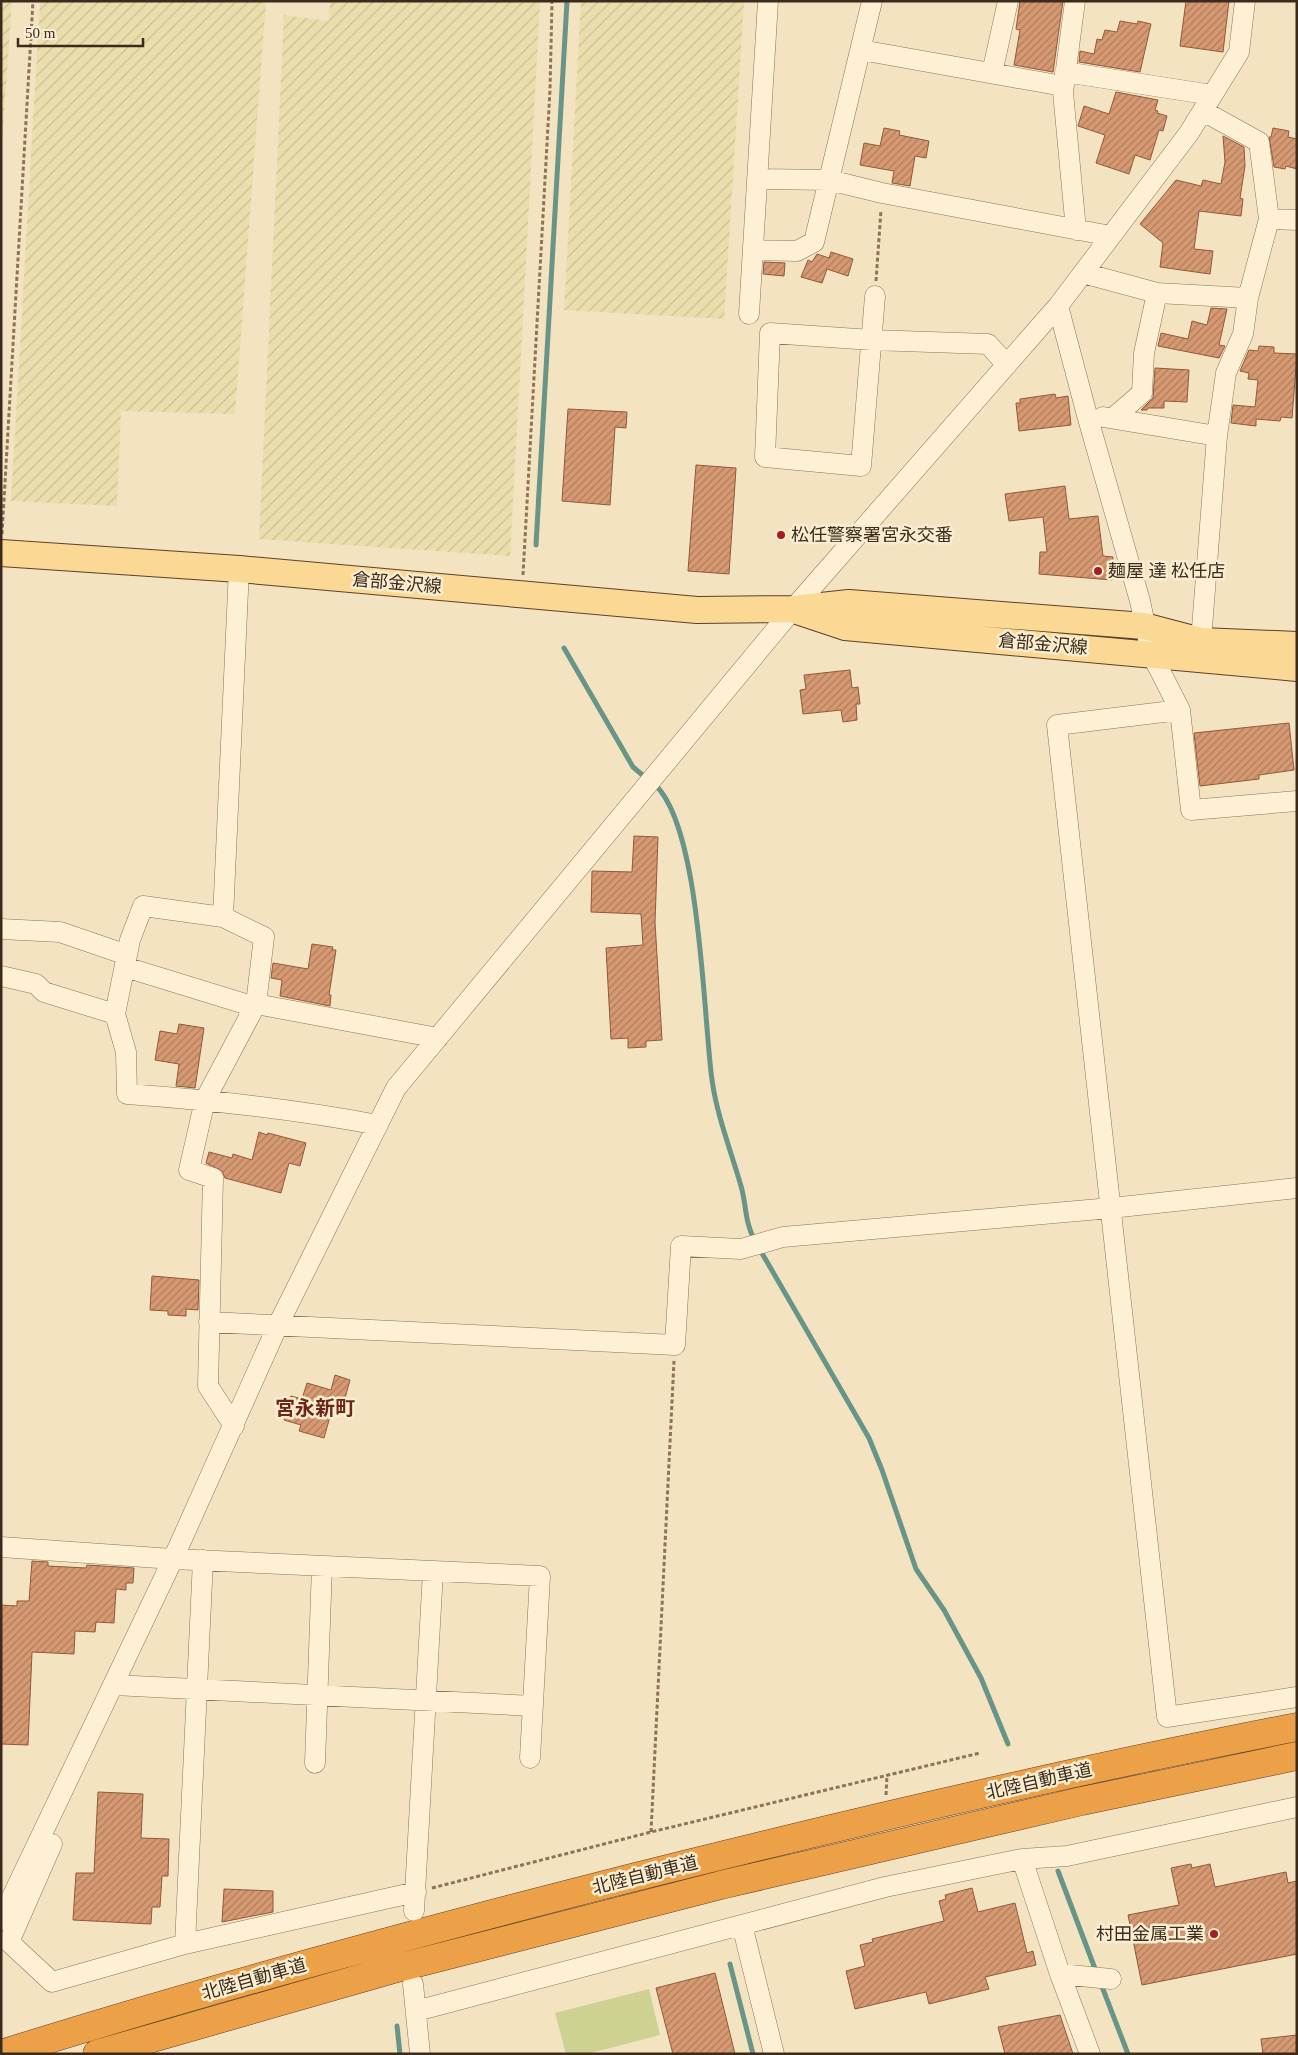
<svg xmlns="http://www.w3.org/2000/svg" width="1298" height="2055" viewBox="0 0 1298 2055" font-family="'Times New Roman','Noto Sans JP',serif">
	<style>
		.farmland { fill: url(#farmland-furrows) }
		.garden { fill: #cdd293 }
		.lines { fill: none; stroke-linecap: round; stroke-linejoin: round }
		.stream { stroke: #699488; stroke-width: 5 }
		.building { fill: url(#building-hatch); stroke: #915939 }
		.minor-casing { stroke: #8f7356; stroke-width: 21 }
		.major-casing { stroke: #5c402a; stroke-width: 28 }
		.highway-casing { stroke: #5c402a; stroke-width: 29 }
		.path { stroke: #8f7356; stroke-width: 3; stroke-dasharray: 4 2.5; stroke-linecap: butt }
		.minor { stroke: #fdf0d5; stroke-width: 20 }
		.major { stroke: #fbd894; stroke-width: 26 }
		.highway { stroke: #eca047; stroke-width: 28 }
		.poi-dot { fill: #a51e23; stroke: #f9edd1; stroke-width: 2 }
		.labels { text-anchor: middle; dominant-baseline: central; stroke-width: 5; stroke-linejoin: round; paint-order: stroke }
		.poi-label { font-size: 18px; fill: #3c2b1c; stroke: #f9edd1; text-anchor: start }
		.street-label { font-size: 18px; fill: #3c2b1c; stroke: #f9edd1 }
		.quarter-label { font-size: 20px; font-weight: bold; fill: #6e2616; stroke: #f9edd1 }
	</style>
	<defs>
		<pattern id="farmland-furrows" width="10" height="10" patternUnits="userSpaceOnUse" patternTransform="scale(1.25)"><rect width="10" height="10" fill="#eadead"/><path d="M-1 1l2-2M0 10L10 0M9 11l2-2" fill="none" stroke="#cabf94"/></pattern>
		<pattern id="building-hatch" width="6" height="6" patternUnits="userSpaceOnUse" patternTransform="scale(1.25)"><rect width="6" height="6" fill="#d69972"/><path d="M-1 1l2-2M0 6l6-6M5 7l2-2" fill="none" stroke="#af7d5d"/></pattern>
	</defs>
	<rect width="100%" height="100%" fill="#f3e3c0"/>
	<path class="farmland" d="M1,1H12L1,156Z
		M40,1H266L235,414L121,411L117,506L11,501Z
		M330,1H540L510,556L259,539L284,15L329,21Z
		M581,1H744L724,319L564,310Z"/>
	<path class="garden" d="M649,1989L660,2035L587,2054H566L555,2013Z"/>
	<g class="lines">
		<path class="stream" d="M536,545L567,1
			M564,648L633,767L646,778
			M653,783C701,822 703,1016 712,1080C717,1116 731,1151 741,1186C747,1207 744,1220 755,1241
			M759,1248L869,1438L882,1470L916,1569L944,1610L981,1678L1008,1744
			M1058,1871L1097,1974
			M730,1964L753,2054
			M1101,1984L1128,2054
			M397,2026L400,2054"/>
	</g>
	<path class="building" d="M1020,1H1063L1053,72L1014,65L1020,30L1016,29Z
		M1186,1H1229L1223,52L1180,46Z
		M1120,21L1137,24L1138,21L1151,24L1140,72L1079,62L1080,51L1094,54L1097,39L1102,40L1105,30L1117,32Z
		M1116,92L1158,100L1155,110L1158,111L1157,113L1167,116L1163,131L1159,130L1150,160L1135,155L1129,174L1096,163L1105,135L1078,126L1084,106L1109,114Z
		M884,128L900,131L899,135L929,141L926,158L915,156L910,186L892,183L894,171L860,165L864,143L880,146Z
		M1273,128L1289,131L1288,137L1297,139V169L1286,166L1285,169L1274,167L1269,137H1271Z
		M1223,136L1244,147L1245,166L1240,198L1243,199L1241,216L1199,211L1194,249L1213,251L1210,274L1160,267L1163,243L1140,224L1176,180L1201,186L1203,180L1221,184L1225,162Z
		M831,252L853,259L848,276L827,269L822,283L801,277L808,260L812,262L817,254L829,258Z
		M764,262L785,263L784,276L763,274Z
		M1211,308L1227,309L1219,345L1225,346L1219,358L1158,346L1161,333L1188,339L1192,321L1207,325Z
		M1259,346L1274,347V353L1297,354L1292,418L1281,417L1280,421L1256,419V426L1231,423L1233,405L1255,407L1258,380L1248,379L1249,373L1240,371L1249,350L1258,351Z
		M1155,368L1189,370L1187,402L1164,401V408H1148L1147,410H1141L1153,398Z
		M1055,394L1056,398L1068,396L1071,425L1019,431L1016,403H1020V399Z
		M568,409L627,412L626,428L615,427L610,505L562,501Z
		M696,465L736,468L729,574L688,571Z
		M1065,486L1069,519L1098,516L1103,556L1113,557L1112,580L1039,574L1040,552H1047L1043,517L1009,521L1005,494Z
		M850,670L852,688L858,687L860,704H856L857,720L843,722L841,710L803,714L800,690L806,689L804,675Z
		M1289,723L1294,770L1259,775V779L1200,786L1194,733Z
		M634,836L658,837L655,922L662,1040L646,1041V1047L628,1048V1038L611,1039L606,948L643,945L641,914L591,912L592,871L632,872Z
		M312,944L333,947L332,950H336L329,995H331L330,1006L280,996L282,980L271,978L273,963L308,969Z
		M179,1024L204,1028L195,1088L176,1086L179,1064L155,1060L160,1031L177,1034Z
		M259,1132L267,1135L268,1133L306,1143L300,1166L289,1163L281,1193L225,1178L222,1171L206,1163L209,1152L232,1158L233,1154L252,1160Z
		M152,1276L199,1280L198,1310L186,1309V1316L168,1315V1311L150,1310Z
		M335,1375L350,1380L342,1409L337,1408L335,1414L331,1413L324,1438L299,1431L301,1425L284,1420L291,1396L302,1399L307,1383L331,1390Z
		M32,1561L48,1562V1566L86,1568L87,1565L134,1568L133,1583H126V1590L116,1589L114,1623L96,1622L95,1632L75,1631L74,1654L32,1652L28,1745L1,1744V1605L17,1606V1601H29Z
		M98,1792L143,1794L141,1838L169,1839L168,1876H162L160,1907H152L151,1924L73,1920L76,1873H94Z
		M1191,1864L1192,1868L1210,1864L1215,1887L1286,1872L1288,1883L1297,1881V1954L1142,1985L1128,1915L1179,1905L1171,1868Z
		M972,1888L978,1912L1015,1903L1027,1953L1033,1951L1036,1965L985,1977L989,1989L929,2004L926,1992L855,2009L846,1971L865,1966L860,1945L873,1942L872,1939L944,1921L939,1901L946,1899L945,1895Z
		M224,1889L273,1891V1912L222,1922Z
		M715,1973L735,2054H673L656,1988Z
		M1060,2015L1073,2054H1005L998,2027Z
		M1297,2035V2054H1263L1261,2039Z"/>
	<g class="lines">
		<defs>
			<path id="minor" d="M1075,1L1063,92L1076,230
				M861,50L1063,86
				M1065,72L1212,95
				M992,73L1008,1
				M1203,111L1259,142L1269,219L1297,220
				M757,179L829,180L882,193L1111,236
				M753,250L797,251L814,242L872,1
				M1083,273L1157,293L1248,298
				M875,296L861,466L765,457L770,333L872,340L988,344L1007,365
				M1058,306L1087,415L1140,601L1151,653L1180,710L1057,725L1167,1717L1297,1697
				M749,314L768,1
				M1103,417L1217,436
				M1113,418L1142,393L1144,353L1157,293
				M1201,641L1217,436L1226,373L1243,334L1248,298L1269,219
				M1180,710L1191,810L1297,801
				M223,917L143,906L130,940L115,1014L126,1052L127,1094C211,1100 295,1109 378,1125
				M1,929L60,932L127,955
				M125,967L255,1007
				M1,976L36,984L44,992L115,1014
				M256,1004L438,1038
				M209,1322L675,1345L681,1246L741,1249L783,1237L1111,1208L1297,1188
				M234,1426L208,1386L213,1178L189,1170L205,1100L256,1004L264,937L223,917L239,569
				M1,1547L173,1559L540,1576L530,1758
				M114,1685L533,1706
				M315,1763L322,1566
				M52,1844L9,1942L52,1982L185,1944L416,1892
				M1022,1859L1060,1974L1090,2054
				M414,1911L433,1571
				M1,1920L173,1559L278,1325L396,1088L793,609L1058,306L1189,133L1239,52L1245,1
				M742,1925L774,2054
				M185,1944L203,1560
				M1060,1974L1111,1979
				M413,1984L420,2054
				M416,2011L885,1887L1022,1859L1067,1856L1297,1807"/>
			<path id="major" d="M1,553L239,569L697,610L793,609L849,603L1144,626L1201,641L1297,645
				M800,612L845,627L1297,668"/>
			<path id="highway" d="M1,2054C211,1988 423,1931 635,1877C854,1822 1075,1770 1297,1727
				M97,2054L390,1970L721,1885L1082,1801L1297,1756"/>
		</defs>
		<use href="#minor" class="minor-casing"/>
		<use href="#major" class="major-casing"/>
		<use href="#highway" class="highway-casing"/>
		<path class="path" d="M876,281L881,210
			M2,534L33,1
			M523,575L550,90L552,1
			M886,1795L887,1775
			M651,1832L674,1361
			M432,1888L651,1832L980,1753"/>
		<use href="#minor" class="minor"/>
		<use href="#major" class="major"/>
		<use href="#highway" class="highway"/>
	</g>
	<g class="poi-dot">
		<circle cx="781" cy="535" r="5"/>
		<circle cx="1098" cy="571" r="5"/>
		<circle cx="1214" cy="1934" r="5"/>
	</g>
	<g class="labels">
		<g class="poi-label">
			<text x="791" y="535">松任警察署宮永交番</text>
			<text x="1108" y="571">麺屋 達 松任店</text>
			<text x="1204" y="1934" text-anchor="end">村田金属工業</text>
		</g>
		<g class="street-label">
			<text transform="translate(397 583) rotate(5)">倉部金沢線</text>
			<text transform="translate(1043 644) rotate(5)">倉部金沢線</text>
			<text transform="translate(1039 1781) rotate(-13)">北陸自動車道</text>
			<text transform="translate(645 1875) rotate(-14)">北陸自動車道</text>
			<text transform="translate(254 1979) rotate(-16)">北陸自動車道</text>
		</g>
		<g class="quarter-label">
			<text x="315" y="1408">宮永新町</text>
		</g>
	</g>
	<rect width="1298" height="2055" fill="none" stroke="#3c2b1c" stroke-width="5"/>
	<path d="M18 38v8h125v-8" fill="none" stroke="#3c2b1c" stroke-width="2.5"/>
	<text x="25" y="38" font-size="15" fill="#3c2b1c" stroke="#f9edd1" stroke-width="4" paint-order="stroke">50 m</text>
</svg>
